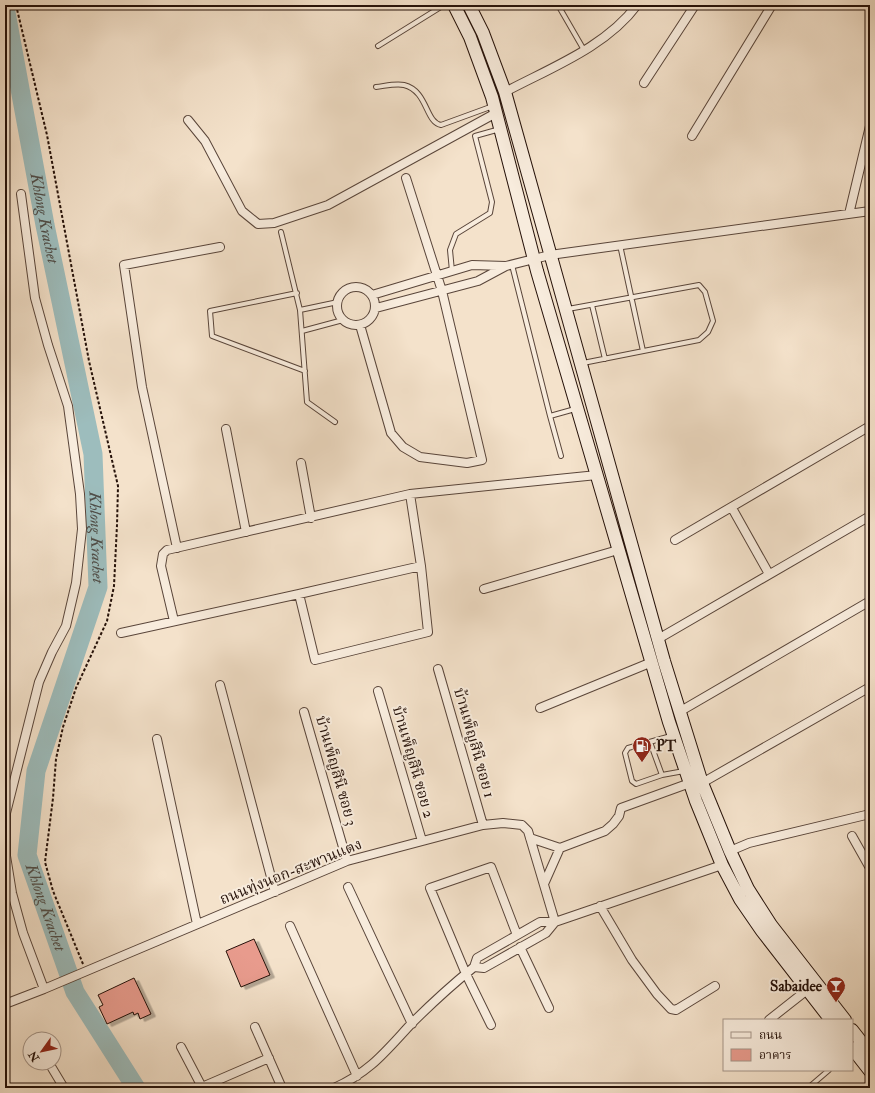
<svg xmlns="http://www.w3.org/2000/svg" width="875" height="1093" viewBox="0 0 875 1093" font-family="'IM FELL Double Pica','Noto Serif Thai',serif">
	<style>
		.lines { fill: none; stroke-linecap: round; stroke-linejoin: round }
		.river { stroke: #9dbdbd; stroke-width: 19 }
		.building { fill: #e89b8d; stroke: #251109; filter: url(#shadow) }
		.lane-casing { stroke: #59453a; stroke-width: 6 }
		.street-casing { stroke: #59453a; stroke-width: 10 }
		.secondary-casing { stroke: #251109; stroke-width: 14 }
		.path { stroke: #251109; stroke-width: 2; stroke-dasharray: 3 2; stroke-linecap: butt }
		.lane { stroke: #f8ecdd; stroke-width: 4 }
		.street { stroke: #f8ecdd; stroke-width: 8 }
		.secondary { stroke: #f8ecdd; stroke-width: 12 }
		.labels { text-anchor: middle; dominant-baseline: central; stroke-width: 4; stroke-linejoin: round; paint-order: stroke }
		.street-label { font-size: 15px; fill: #251109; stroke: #f8ecdd }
		.poi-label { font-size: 15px; font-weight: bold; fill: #251109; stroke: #f8ecdd; text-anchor: start }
		.water-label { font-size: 16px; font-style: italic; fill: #4f4d48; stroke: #f8ecdd }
	</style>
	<defs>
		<filter id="shadow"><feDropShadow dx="4.5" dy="2.5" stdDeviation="0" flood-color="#0004"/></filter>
	</defs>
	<rect width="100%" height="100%" fill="#f4e2cb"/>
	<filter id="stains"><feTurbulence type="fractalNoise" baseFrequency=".005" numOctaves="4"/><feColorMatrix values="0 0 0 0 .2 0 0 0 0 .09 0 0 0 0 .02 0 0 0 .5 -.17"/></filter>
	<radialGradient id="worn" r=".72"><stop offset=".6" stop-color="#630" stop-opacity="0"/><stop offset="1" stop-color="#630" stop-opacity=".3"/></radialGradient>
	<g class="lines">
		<path class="river" id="s1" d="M5,7L45,225L93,454L98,587L36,771L27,855L75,992L136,1088"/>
	</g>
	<path class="building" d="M254,939L270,975L241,987L226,951Z
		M134,978L151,1014L140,1019L138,1013L134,1015L133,1012L107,1024L99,1007L103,1005L98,995Z"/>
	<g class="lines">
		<defs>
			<path id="lane" d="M558,5L584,50
				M378,46L444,5
				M376,87C385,86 396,83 404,85C428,91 425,122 441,125L493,106
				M281,232L300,310L307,402L335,422
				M620,245L643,351
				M512,265L550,416
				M452,271L450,250L456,234L490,213L492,202L475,136L500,129
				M297,293L210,311L212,336L305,371
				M592,305L605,359
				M568,309L699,285L705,292L713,321L708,332L699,340L583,363
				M300,310L338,302
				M302,331L343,320
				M561,456L550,416L575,409
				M671,736L628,748L625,753L632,781L636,784L662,775L684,771
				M650,742L662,775
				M808,1088L829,1070"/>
			<path id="street" d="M644,83L695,5
				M505,92C550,68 606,47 637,5
				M188,120L205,141L242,211L258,224L274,223L328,205L496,113
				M692,136L772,5
				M21,194L35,298L48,345L68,406L80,494L82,529L76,583L66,626L52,652L39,682L6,813V856L12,893L23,933L44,989
				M849,214L870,126
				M337 306a19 19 0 1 1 38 0a19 19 0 1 1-38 0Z
				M372,295L472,265L506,266L550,255L870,211
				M376,308L478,281L506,266
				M360,325L391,433L403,447L420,457L467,463L482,460L442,291L406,178
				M226,429L246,532
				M301,463L311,518
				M732,508L769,574
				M675,540L870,426
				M177,548L142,387L124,265L220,247
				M484,589L618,550
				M299,594L315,660L428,632L421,566L410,494
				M174,621L161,566L163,554L167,550L410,494L597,475
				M121,633L299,594L421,566
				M658,639L870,516
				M438,669L483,825
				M220,685L275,892
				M378,691L422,841
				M540,708L652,662
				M304,712L347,861
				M679,712L870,601
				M157,739L197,924
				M702,783L870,687
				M852,836L870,868
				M530,838L560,848L605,831L613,824L619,816L621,808L690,783
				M730,851L749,843L870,814
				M544,884L560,848
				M348,887L412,1024
				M600,906L632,960L657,994L671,1009L676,1010L715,986
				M290,926L357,1076
				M520,947L549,1008
				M474,967L484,968L546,933L555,922
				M5,1004L44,989L347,861L483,825L503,823L522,825L528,831L555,922
				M769,1020L807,990
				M491,1025L466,974L430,888L491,867L517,935
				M255,1027L282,1088
				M181,1047L202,1087L269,1058
				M49,1063L64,1088
				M334,1088C370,1072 385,1052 411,1024C430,1005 453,984 474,967L477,958L540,922H555L722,865"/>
			<path id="secondary" d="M454,5L470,37L492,97L537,271L669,722L696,801L722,865L740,899L762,931L831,1020
				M469,5L483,33L505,92L664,661L702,783L730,851L748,889L771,925L845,1020
				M852,1030L870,1053
				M852,1048L870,1071"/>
		</defs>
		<use href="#lane" class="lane-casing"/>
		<use href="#street" class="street-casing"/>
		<use href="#secondary" class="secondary-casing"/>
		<path class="path" d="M16,5L47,135L89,361L118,486L117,525L114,586L107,621L76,688L63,727L56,759L53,798L45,862L53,891L83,964"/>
		<use href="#lane" class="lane"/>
		<use href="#street" class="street"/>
		<use href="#secondary" class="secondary"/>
	</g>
	<defs>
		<symbol id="fuel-pin" viewBox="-11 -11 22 30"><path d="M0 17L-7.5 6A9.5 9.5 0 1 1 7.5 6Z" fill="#8f2418" stroke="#f8ecdd"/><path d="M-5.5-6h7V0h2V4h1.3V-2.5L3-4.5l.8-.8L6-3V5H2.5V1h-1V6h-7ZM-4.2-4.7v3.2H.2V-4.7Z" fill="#fff"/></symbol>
		<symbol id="bar-pin" viewBox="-11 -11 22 30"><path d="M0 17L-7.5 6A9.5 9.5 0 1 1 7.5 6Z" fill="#8f2418" stroke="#f8ecdd"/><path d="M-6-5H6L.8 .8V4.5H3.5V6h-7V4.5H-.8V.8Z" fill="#fff"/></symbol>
	</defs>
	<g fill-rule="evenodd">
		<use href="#fuel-pin" x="631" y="735" width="22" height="30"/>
		<use href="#bar-pin" x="825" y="975" width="22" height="30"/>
	</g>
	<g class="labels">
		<g class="street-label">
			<text transform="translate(474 743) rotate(74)">บ้านเพ็ญสินี ซอย 1</text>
			<text transform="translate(413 762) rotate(74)">บ้านเพ็ญสินี ซอย 2</text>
			<text transform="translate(336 771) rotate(74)">บ้านเพ็ญสินี ซอย 3</text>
			<text transform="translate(291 872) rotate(-22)">ถนนทุ่งนอก-สะพานแตง</text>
		</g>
		<g class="poi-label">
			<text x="656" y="746">PT</text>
			<text x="822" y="986" text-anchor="end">Sabaidee</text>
		</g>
		<g class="water-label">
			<text stroke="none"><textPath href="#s1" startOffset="215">Khlong Krachet</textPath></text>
			<text stroke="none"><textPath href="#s1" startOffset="539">Khlong Krachet</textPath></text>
			<text stroke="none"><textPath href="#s1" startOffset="923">Khlong Krachet</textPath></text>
		</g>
	</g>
	<rect width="875" height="1093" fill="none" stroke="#f4e2cb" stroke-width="20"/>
	<rect x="6" y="6" width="863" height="1081" fill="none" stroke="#251109" stroke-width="2"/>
	<rect x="10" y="10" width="855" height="1073" fill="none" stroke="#251109"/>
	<rect x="723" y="1019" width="130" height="52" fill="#f8ecdd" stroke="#a49488"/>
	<rect x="731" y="1032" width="20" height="6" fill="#f8ecdd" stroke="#a49488"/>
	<text x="759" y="1039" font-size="12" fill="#251109">ถนน</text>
	<rect x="731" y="1049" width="20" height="12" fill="#e89b8d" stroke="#a49488"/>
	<text x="759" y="1059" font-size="12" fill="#251109">อาคาร</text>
	<g transform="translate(42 1051) rotate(237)"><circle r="19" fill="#f8ecdd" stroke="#a49488"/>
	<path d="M0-3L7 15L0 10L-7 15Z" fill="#8f2418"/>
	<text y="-6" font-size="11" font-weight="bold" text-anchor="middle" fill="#251109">N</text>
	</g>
	<rect width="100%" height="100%" filter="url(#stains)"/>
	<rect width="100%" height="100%" fill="url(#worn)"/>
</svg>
